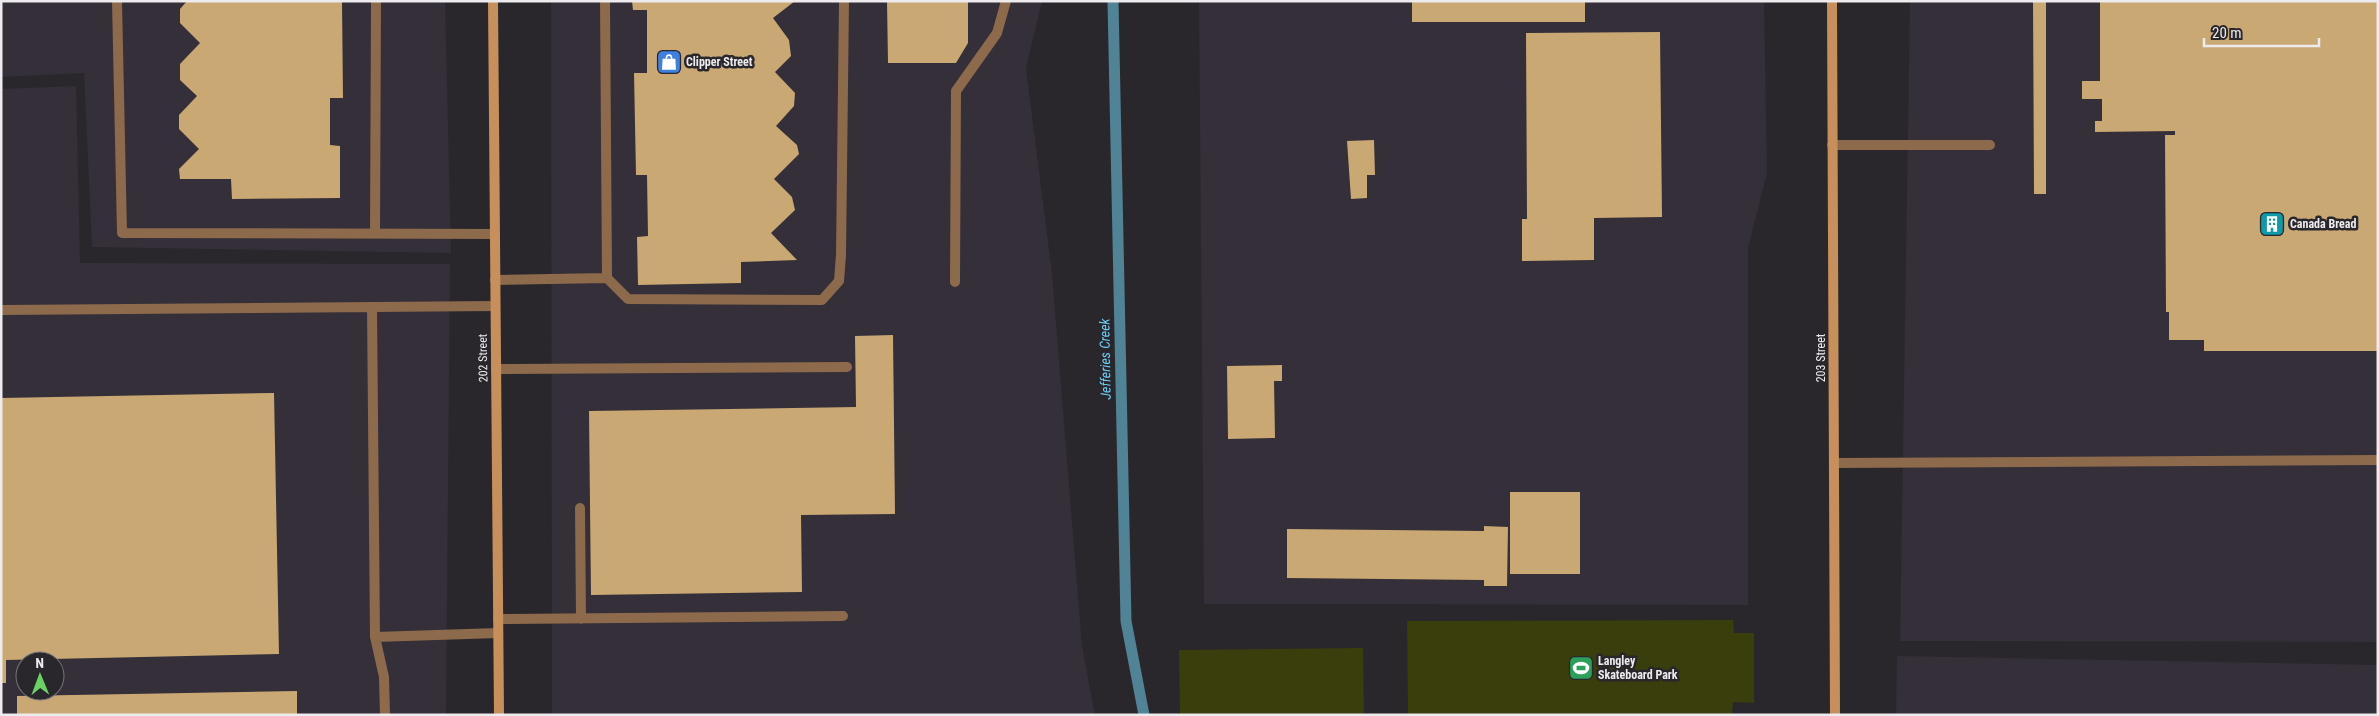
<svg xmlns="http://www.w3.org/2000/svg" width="2379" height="716" viewBox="0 0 2379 716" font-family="'Roboto Condensed',sans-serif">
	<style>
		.built { fill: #342f39; fill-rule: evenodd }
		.green { fill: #393e0c }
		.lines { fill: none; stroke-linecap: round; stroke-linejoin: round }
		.stream { stroke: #508396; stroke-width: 11 }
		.building { fill: #c9a874 }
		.lane { stroke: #8c6a4b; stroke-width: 10 }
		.secondary { stroke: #c68f5c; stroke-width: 10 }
		.labels { text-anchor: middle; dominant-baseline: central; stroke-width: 5; stroke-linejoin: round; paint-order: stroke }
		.poi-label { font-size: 12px; font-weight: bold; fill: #edebee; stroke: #29272b; text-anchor: start }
		.street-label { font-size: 12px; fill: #edebee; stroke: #29272b }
		.water-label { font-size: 14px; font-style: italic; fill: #6ccdf7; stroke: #29272b }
	</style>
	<rect width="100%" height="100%" fill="#29272b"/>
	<path class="built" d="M1,1H445L451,253L92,247L84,73L1,77Z
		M551,1H1042L1026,68L1052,274L1082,646L1095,715H552Z
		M1199,1H1764L1767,173L1748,248V605L1204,604Z
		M1910,1H2378V642L1900,641Z
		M76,86L80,263L450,264L446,715H1V89ZM25,661H55V691H25Z
		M1897,656L2378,665V715H1896Z"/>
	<path class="green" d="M1733,620L1734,633H1754V703L1733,702L1732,715H1408L1407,621Z
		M1363,648L1364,715H1180L1179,650Z"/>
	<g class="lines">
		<path class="stream" d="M1113,1L1126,621L1144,715"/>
	</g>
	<path class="building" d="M187,1H342L343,98H330V145L340,146V198L232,199L231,179H180L179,169L199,149L179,129V115L197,96L180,80V64L200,43L180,23V9Z
		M632,1H795L773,18L789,40L791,56L775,72L795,93L794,106L776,126L797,145L799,154L774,179L792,197L795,210L771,233L797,260L741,262V283L638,285L637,237L648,236L647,175H636L634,73H647V10H633Z
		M887,1H968V43L956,63H888Z
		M1412,1H1585V22H1412Z
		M2033,1H2046V194H2034Z
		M2100,1H2378V351H2204V340H2169V312H2166L2165,135H2175V131L2095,132V121H2102V99H2082V81H2100Z
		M1660,32L1662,217L1594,218V260L1522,261V219H1527L1526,33Z
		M1374,140L1375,175H1367V198L1351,199L1347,141Z
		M893,335L895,514L801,515L802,592L591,595L589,411L856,407L855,336Z
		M1282,365V381H1274L1275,438L1228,439L1227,366Z
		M274,393L279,654L6,660V683H1V398Z
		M1510,492H1580V574H1510Z
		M1484,526L1508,527L1507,586H1484V580L1287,578V529L1484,531Z
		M297,691V715H17V696Z"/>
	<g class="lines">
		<path class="lane" d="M117,1L122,233L495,234
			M605,1L607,278L628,299L822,300L839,281L841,255L844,1
			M1832,145H1990
			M375,233L376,1
			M495,280L607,278
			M955,282L956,91L997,33L1006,1
			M372,307L375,637L498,633
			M1,310L495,306
			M496,369L847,367
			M1834,463L2378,460
			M580,508L581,619
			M498,619L843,616
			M375,637L384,677L385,715"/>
		<path class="secondary" d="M493,1L499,715
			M1832,1L1835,715"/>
	</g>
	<defs>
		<symbol id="shop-square" viewBox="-11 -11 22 22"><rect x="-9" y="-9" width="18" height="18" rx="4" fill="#3f7fe0" stroke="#29272b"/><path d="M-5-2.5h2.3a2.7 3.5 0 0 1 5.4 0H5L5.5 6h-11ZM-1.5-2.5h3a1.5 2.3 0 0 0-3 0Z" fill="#fff"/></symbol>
		<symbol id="building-square" viewBox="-11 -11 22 22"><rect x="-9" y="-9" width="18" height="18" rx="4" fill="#0f9aa8" stroke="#29272b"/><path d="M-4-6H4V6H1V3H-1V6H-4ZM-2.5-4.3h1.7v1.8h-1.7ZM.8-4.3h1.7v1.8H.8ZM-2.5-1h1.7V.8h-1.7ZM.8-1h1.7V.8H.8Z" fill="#fff"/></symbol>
		<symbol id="stadium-square" viewBox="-11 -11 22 22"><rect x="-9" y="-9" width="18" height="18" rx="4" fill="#2e9e5b" stroke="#29272b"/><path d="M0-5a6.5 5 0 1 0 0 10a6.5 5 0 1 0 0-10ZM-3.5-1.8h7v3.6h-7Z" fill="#fff"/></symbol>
	</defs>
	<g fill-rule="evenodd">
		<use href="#shop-square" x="655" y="48" width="28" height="28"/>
		<use href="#building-square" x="2258" y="210" width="28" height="28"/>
		<use href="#stadium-square" x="1567" y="654" width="28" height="28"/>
	</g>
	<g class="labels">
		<g class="poi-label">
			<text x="686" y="62">Clipper Street</text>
			<text x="2290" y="224">Canada Bread</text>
			<text x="1598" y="661">Langley<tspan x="1598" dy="14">Skateboard Park</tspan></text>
		</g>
		<g class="street-label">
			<text transform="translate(483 358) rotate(-91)">202 Street</text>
			<text transform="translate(1821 358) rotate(-90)">203 Street</text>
		</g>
		<g class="water-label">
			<text transform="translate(1105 359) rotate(-91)">Jefferies Creek</text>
		</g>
	</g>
	<rect width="2379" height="716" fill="none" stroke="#edebee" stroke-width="5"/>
	<g transform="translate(40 676) rotate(359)"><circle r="24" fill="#29272b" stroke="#777579"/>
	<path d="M0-4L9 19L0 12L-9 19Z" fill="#6ad364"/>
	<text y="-8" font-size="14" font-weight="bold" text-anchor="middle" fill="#edebee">N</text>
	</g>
	<path d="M2204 38v8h115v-8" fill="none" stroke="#edebee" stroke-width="2.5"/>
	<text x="2212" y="38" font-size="15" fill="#edebee" stroke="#29272b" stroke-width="4" paint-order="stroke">20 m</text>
</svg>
